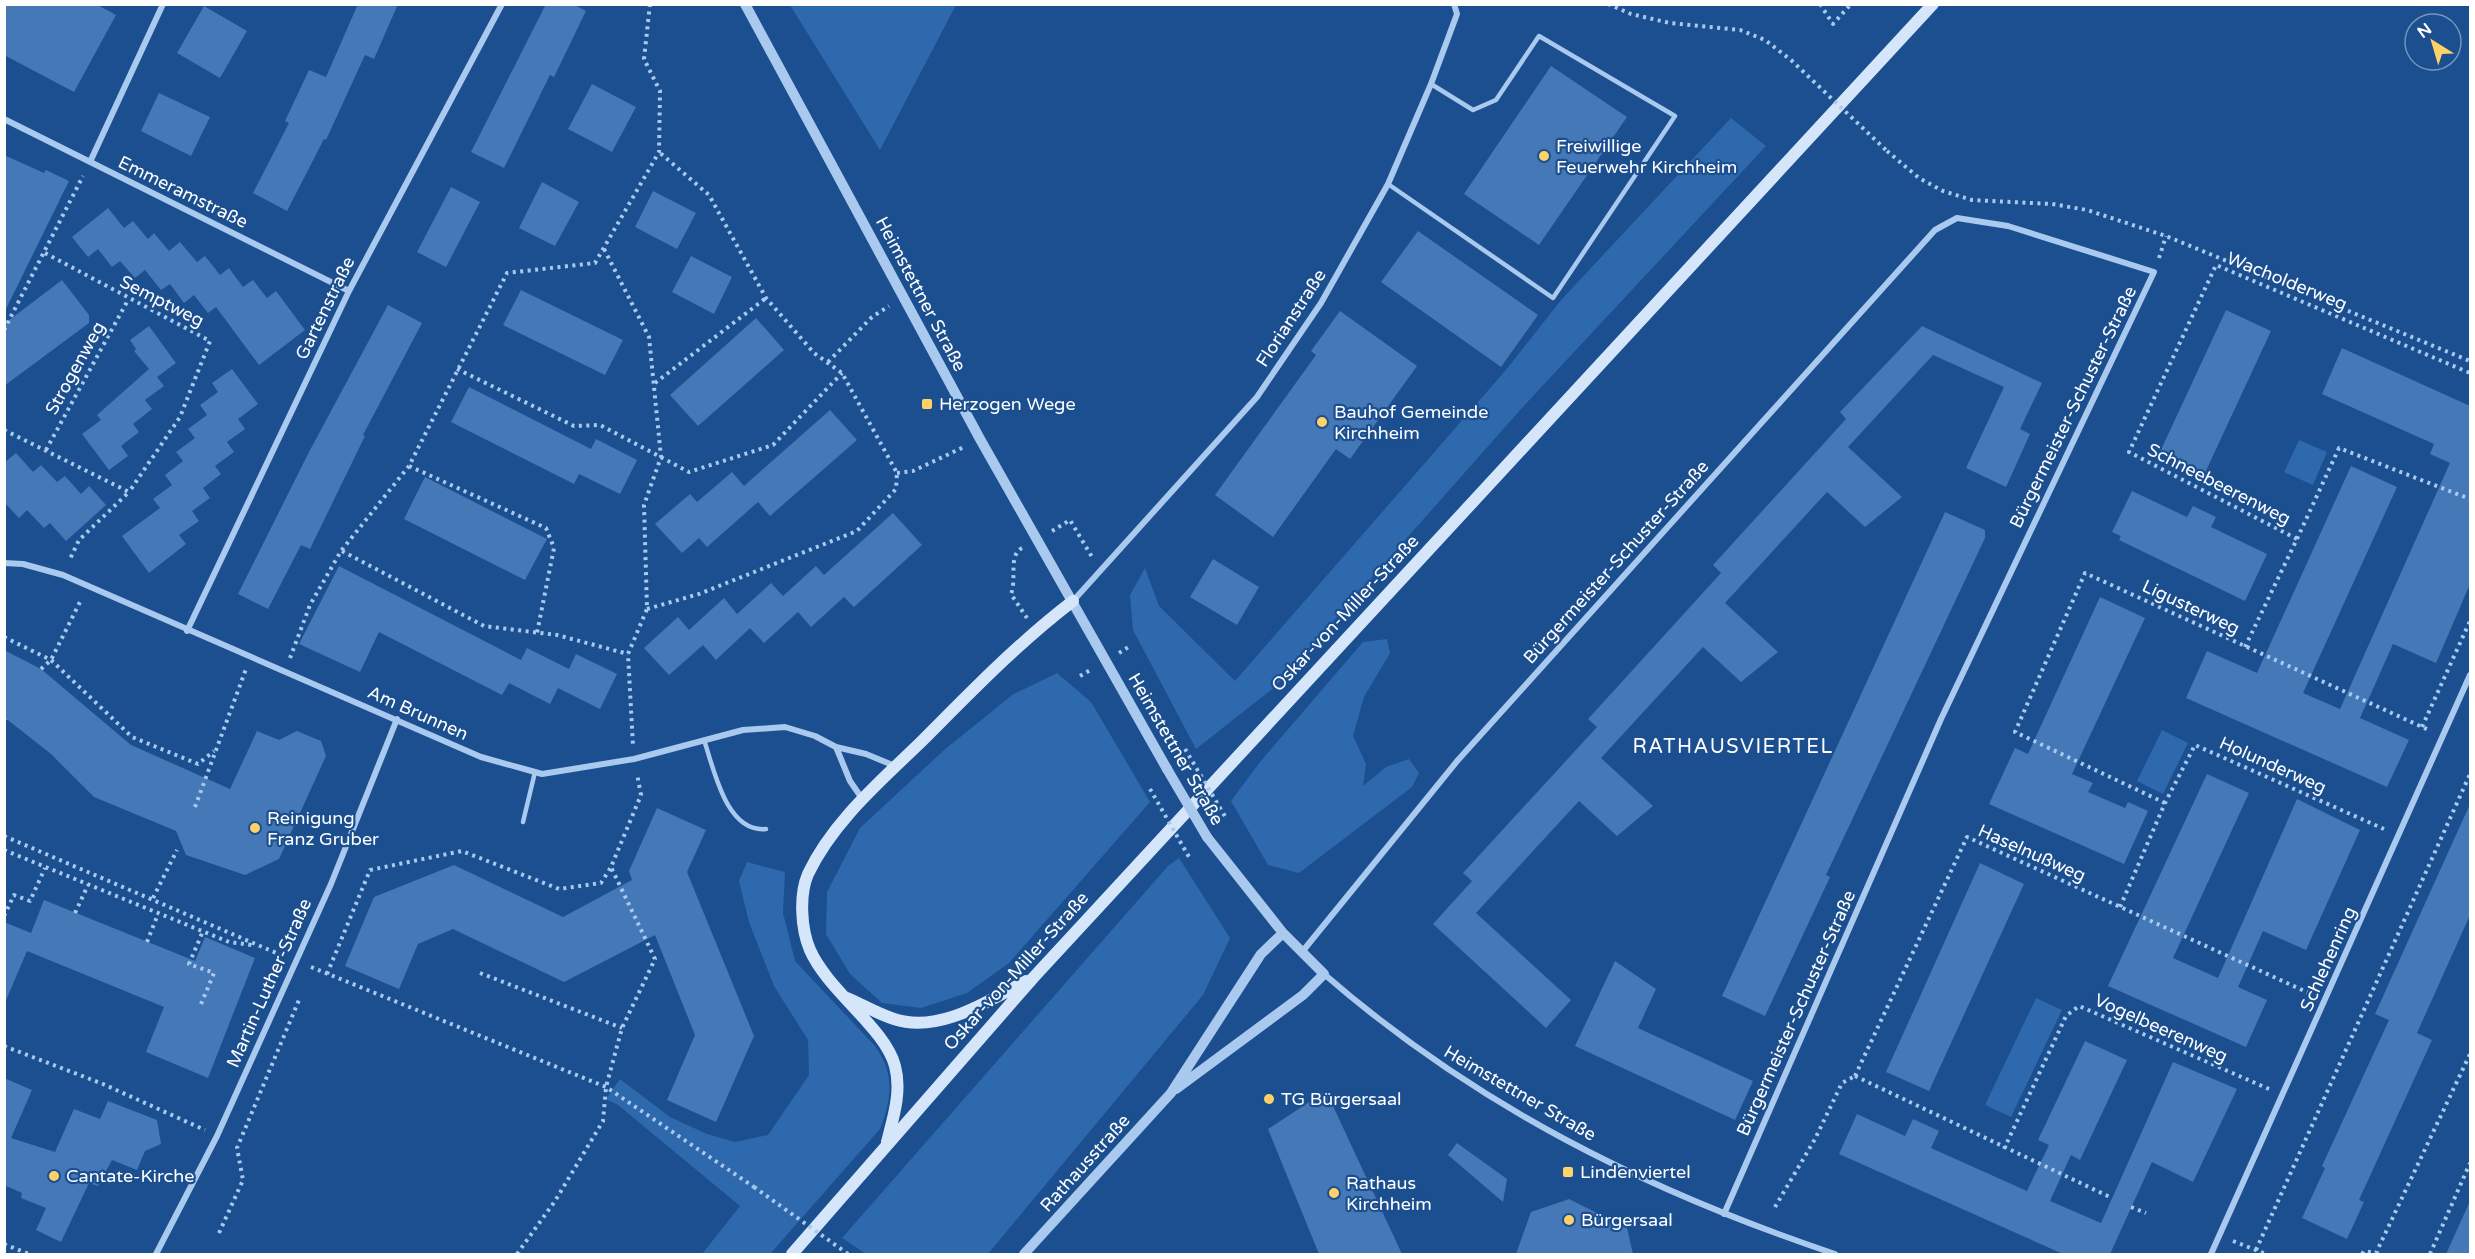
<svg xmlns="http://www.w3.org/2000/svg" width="2475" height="1259" viewBox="0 0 2475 1259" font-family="'Varela Round',sans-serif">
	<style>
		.green { fill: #2e69ad }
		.building { fill: #4478b7 }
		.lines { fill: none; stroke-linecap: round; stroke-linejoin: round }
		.path { stroke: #a9c9ee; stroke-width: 4; stroke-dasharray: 3 4.5; stroke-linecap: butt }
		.service { stroke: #a9c9ee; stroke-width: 4.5 }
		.minor { stroke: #a9c9ee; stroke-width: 6 }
		.tertiary { stroke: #a9c9ee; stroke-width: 10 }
		.secondary { stroke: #d6e6fa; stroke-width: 12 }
		.path-bridge { stroke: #a9c9ee; stroke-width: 4; stroke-dasharray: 3 4.5; stroke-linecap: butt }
		.tertiary-bridge { stroke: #a9c9ee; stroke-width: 10 }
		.poi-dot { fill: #ffd166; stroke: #1b4f8f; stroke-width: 2 }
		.labels { text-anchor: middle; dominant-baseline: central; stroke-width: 4.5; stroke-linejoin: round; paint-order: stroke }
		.poi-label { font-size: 18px; fill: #fff; stroke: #1b4f8f; text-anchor: start }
		.street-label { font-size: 18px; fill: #fff; stroke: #1b4f8f }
		.neighbourhood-label { font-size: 20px; letter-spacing: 1.5px; fill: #fff; stroke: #1b4f8f }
	</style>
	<rect width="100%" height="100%" fill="#1b4f8f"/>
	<path class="green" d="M790,5H956L880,150Z
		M1731,118L1766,146L1521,409L1275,687L1196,749L1133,630L1130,595L1145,568L1159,606L1235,681L1505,371L1562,299Z
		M2299,440L2327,452L2313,485L2284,472Z
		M1387,639L1390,653L1364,697L1353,736L1366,764L1363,786L1386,767L1409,759L1419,773L1412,787L1299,873L1268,865L1231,801L1260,762L1363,642Z
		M1057,673L1091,702L1150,802L1009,963L967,993L921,1008L882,1003L850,974L826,934L827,892L860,828L943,751L1012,695Z
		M2162,730L2188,743L2163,794L2137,781Z
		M1179,858L1230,938L1203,995L988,1254H866L842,1238L1168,866Z
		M747,862L785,872L783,913L795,961L875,1046C895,1074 892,1098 880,1129L770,1254H702L740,1206L618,1105L606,1099L620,1079L670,1117L707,1134L735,1142L768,1135L809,1075L808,1040L774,986L749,922L739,881Z
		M2036,998L2062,1010L2011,1117L1985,1105Z"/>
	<path class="building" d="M4,4H96L116,15L74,92L4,55Z
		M358,4H398L374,59L365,55L326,140L324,139L287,211L253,193L289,123L285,121L309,70L326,77Z
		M546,4H573L586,11L554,77L550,75L504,168L471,152Z
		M204,6L247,31L220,78L177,53Z
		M1551,66L1627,117L1539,245L1464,194Z
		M592,84L636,107L612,152L568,129Z
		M159,93L210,117L191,156L141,131Z
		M4,155L44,173L46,170L69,181L4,313Z
		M542,182L579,202L555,246L519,228Z
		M451,187L480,202L446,267L417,252Z
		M653,191L696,213L677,249L635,227Z
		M108,208L124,228L133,221L148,239L154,233L169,251L180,242L197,262L205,256L220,275L229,268L243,287L253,280L267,298L276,291L305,330L259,365L216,307L208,313L194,295L184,303L170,284L161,290L145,270L135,278L120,261L112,267L98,249L88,257L72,237Z
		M1418,231L1538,315L1501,367L1381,282Z
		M691,256L732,277L714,314L672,292Z
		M62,280L89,315V323L4,386V324Z
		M521,290L623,340L605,375L503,325Z
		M388,305L422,323L363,435L365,436L310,549L301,545L268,609L238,594L309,452Z
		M2226,310L2271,331L2204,475L2159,454Z
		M1340,311L1417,366L1350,459L1336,449L1273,537L1215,495L1316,355L1311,351Z
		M756,318L784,350L698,426L670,395Z
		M149,326L176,363L157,377L164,386L145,400L152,409L133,424L139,432L121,446L128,456L109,470L82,434L101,420L97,415L149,369L134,351L136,349L130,340Z
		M1922,326L2042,383L2020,429L2030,434L2006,487L1966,468L2004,387L1933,355L1848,447L1902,497L1865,527L1827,492L1725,603L1778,652L1741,682L1703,647L1601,758L1653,806L1617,836L1579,801L1476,913L1571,1000L1546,1028L1433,924L1472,881L1463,873L1597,727L1588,719L1721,573L1713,565L1846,419L1840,412Z
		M2342,348L2470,406V584L2436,663L2393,644L2360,718L2409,740L2387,787L2186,698L2207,651L2257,673L2351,466L2397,487L2303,693L2340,709L2450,463L2430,454L2434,444L2322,394Z
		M232,369L258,404L238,419L245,429L227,442L234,452L215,466L221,474L203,488L210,498L192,511L199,521L179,535L186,544L149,573L122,536L160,508L153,499L172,485L165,475L183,461L176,452L195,438L188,429L207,415L200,405L218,392L212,383Z
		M469,387L591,449L596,439L637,460L620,494L579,474L574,484L451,422Z
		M830,410L857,440L770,516L758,502L707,547L699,538L682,553L655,524L690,494L697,502L732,472L744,486Z
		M16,453L33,472L41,465L57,482L65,476L81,494L89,486L106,505L66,541L50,523L44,528L27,510L19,518L4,502V463Z
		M425,477L547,539L525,580L404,519Z
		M2132,491L2187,517L2193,506L2216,517L2211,527L2267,554L2245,601L2119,540L2121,536L2112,532Z
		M1945,512L1985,530V538L1826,875L1830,877L1765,1016L1722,996Z
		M893,513L922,545L854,607L844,597L811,627L798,612L764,643L750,628L716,660L703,645L669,675L644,648L678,617L689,630L724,598L737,614L771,583L783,596L816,566L824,575Z
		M1213,559L1259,587L1237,625L1190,597Z
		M339,566L521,660L527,648L569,669L576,654L617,674L600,709L558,688L550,704L509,683L502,695L379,632L360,672L299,644Z
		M2100,597L2145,618L2072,774L2093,783L2088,792L2125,808L2128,802L2148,811L2124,864L1989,804L2015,748L2028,754Z
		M4,650L41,669L131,745L230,789L257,731L279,740L297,731L321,741L326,756L279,859L245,875L186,855L176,831L94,797L51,754L4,717Z
		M2207,774L2249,793L2173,958L2218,978L2297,799L2360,830L2306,950L2263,931L2238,987L2267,1000L2246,1047L2108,986Z
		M2470,804V915L2417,1033L2432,1040L2359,1200L2364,1202L2347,1239L2302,1218L2325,1168L2322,1166L2389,1020L2375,1014Z
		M657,808L706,830L687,872L754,1036L716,1122L667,1100L695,1035L655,935L564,982L453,929L418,944L399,989L345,966L374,897L454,865L563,917L632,880L629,871Z
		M1980,863L2024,884L1929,1091L1886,1072Z
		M44,900L195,961L205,937L255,958L208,1078L146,1052L164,1007L27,951L4,1005V922L31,933Z
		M1615,961L1656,989L1638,1028L1753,1081L1735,1120L1575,1046Z
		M2085,1041L2127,1060L2080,1160L2071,1155L2050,1201L2101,1223L2173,1062L2237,1089L2193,1182L2152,1162L2110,1254H2063L1839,1154L1857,1114L1905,1136L1913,1119L1939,1131L1931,1148L2027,1191L2049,1145L2038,1140Z
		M4,1078L32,1090L11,1138L55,1152L74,1109L100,1119L108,1101L157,1120L161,1144L145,1151L137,1170L112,1160L98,1186L89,1183L61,1242L36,1230L46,1208L21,1198L22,1193L4,1185Z
		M1326,1091L1402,1254H1319L1268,1129Z
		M1457,1143L1507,1179L1503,1202L1448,1155Z
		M1569,1199L1627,1228L1633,1254H1516L1531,1212Z
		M2470,1201V1254H2446Z"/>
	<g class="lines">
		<path class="path" d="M1608,4L1631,14L1670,23L1740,30L1765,40L1791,60
			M1820,4L1833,24L1851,4
			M1887,151L1919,178L1943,191L1972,200L2052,204L2087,210L2166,236L2470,361
			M604,249L649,337L661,457L644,505L647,609L628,654L633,746
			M45,253L210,341L180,417L129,492
			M2159,258L2166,236
			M4,330L83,176
			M828,362L872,317L889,306
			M457,369L574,426L600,425L689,472L773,445L842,373
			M655,383L766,298
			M4,430L129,492L79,540L69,561
			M46,450L128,300
			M409,466L546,528L554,548L537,633
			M897,473L913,471L966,446
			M1052,531L1070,520L1092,557
			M2297,539L2339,448L2470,499
			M1022,548C1008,555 1017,579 1011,594L1027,618
			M342,551L484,626L557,635L628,654
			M647,609L699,594L857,531L896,489L897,473L842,373L814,353L766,298L709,195L659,152
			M4,637L51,660L132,737L198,764L214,751
			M2245,647L2297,539L2129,452L2216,265L2470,373
			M1119,653L1130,646
			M290,658L310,605L341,551L409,466L507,273L595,263L659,152L660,91L644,59L650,4
			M41,669L51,660L81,600
			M1080,676L1092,669
			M4,719L6,718
			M2422,727L2470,621
			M2165,803L2015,732L2085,573L2431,731
			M195,807L246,669
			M4,836L281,955
			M4,850L229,942L252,945
			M153,898L177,850
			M2120,907L2165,803L2195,745L2384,829
			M75,913L88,885
			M4,916L14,895L30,901L45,868
			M147,942L158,914
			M311,967L606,1087L754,1187
			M480,973L622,1028
			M327,974L370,870L462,851L559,889L601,883L611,867
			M201,1004L214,973L189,964L203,931
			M4,1046L103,1084L205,1130
			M1855,1076L1967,837L2311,994
			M1855,1076L2112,1198
			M2004,1149L2066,1016L2079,1006L2269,1089
			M1775,1207L1815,1139L1842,1083L1855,1076
			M2131,1207L2146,1213
			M219,1233L243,1180L237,1148L299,1000
			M2233,1241L2266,1254
			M4,1244L29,1254
			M2256,1250L2470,774
			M2376,1253L2383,1254
			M517,1254L555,1201L603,1121L606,1087L622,1028L655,959L611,867L641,795L637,774
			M2362,1254L2364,1251L2376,1253L2470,1054
			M2430,1254L2470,1163"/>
		<path class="service" d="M1388,184L1553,298L1675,116L1539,36L1496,100L1473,110L1431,84
			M704,740C714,769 726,833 766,829
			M523,822L535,772"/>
		<path class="minor" d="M4,119L349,291
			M90,162L163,4
			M4,563L23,564L63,575L481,757L535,772L542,774L634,759L743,730L785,727L815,736L836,747L866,754L895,766
			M1073,601L1257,397L1321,303L1388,184L1431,84L1457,14L1454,4
			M187,631L349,291L502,4
			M836,747L850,781L863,800
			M1302,952L1458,760L1935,230L1957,218L2008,226L2154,272L1941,719L1724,1214
			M1324,974C1476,1106 1645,1190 1835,1254
			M156,1254L217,1136L331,884L397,719
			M2211,1254L2470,675"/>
		<path class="tertiary" d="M745,4L980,439L1167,769
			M1176,1089L1303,995L1324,974L1283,933L1207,837
			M1024,1254L1171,1093L1261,954L1283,933"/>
		<path class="secondary" d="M847,998C863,1005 878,1014 894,1019C939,1034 988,1001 1026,981
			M887,1142C893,1118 902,1092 895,1066C885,1028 828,991 810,950C801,929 799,895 808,874C833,821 882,780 923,740C971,692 1018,643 1073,601
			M792,1254L1033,978L1933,4"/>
		<path class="path-bridge" d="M1791,60L1887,151
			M1185,749L1226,818
			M1150,789L1189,857
			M754,1187L848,1254"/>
		<path class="tertiary-bridge" d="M1167,769L1207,837"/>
	</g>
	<g class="poi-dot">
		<circle cx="1544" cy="156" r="6"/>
		<rect x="921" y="398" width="12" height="12" rx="3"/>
		<circle cx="1322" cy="422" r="6"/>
		<circle cx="255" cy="828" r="6"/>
		<circle cx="1269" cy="1099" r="6"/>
		<rect x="1562" y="1166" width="12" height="12" rx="3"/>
		<circle cx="54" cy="1176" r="6"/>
		<circle cx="1334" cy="1193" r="6"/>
		<circle cx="1569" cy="1220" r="6"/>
	</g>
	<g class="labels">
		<g class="poi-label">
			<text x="1556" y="146">Freiwillige<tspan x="1556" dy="21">Feuerwehr Kirchheim</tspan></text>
			<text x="939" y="404">Herzogen Wege</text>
			<text x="1334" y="412">Bauhof Gemeinde<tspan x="1334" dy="21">Kirchheim</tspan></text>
			<text x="267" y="818">Reinigung<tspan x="267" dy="21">Franz Gruber</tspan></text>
			<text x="1281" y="1099">TG Bürgersaal</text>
			<text x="1580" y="1172">Lindenviertel</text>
			<text x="66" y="1176">Cantate-Kirche</text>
			<text x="1346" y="1183">Rathaus<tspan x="1346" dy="21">Kirchheim</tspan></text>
			<text x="1581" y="1220">Bürgersaal</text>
		</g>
		<g class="street-label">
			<text transform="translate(183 192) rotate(26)">Emmeramstraße</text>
			<text transform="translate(2287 281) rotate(22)">Wacholderweg</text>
			<text transform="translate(921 294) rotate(62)">Heimstettner Straße</text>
			<text transform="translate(162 301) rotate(27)">Semptweg</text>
			<text transform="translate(325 308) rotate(-64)">Gartenstraße</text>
			<text transform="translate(1291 318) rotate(-57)">Florianstraße</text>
			<text transform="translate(75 368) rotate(-61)">Strogenweg</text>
			<text transform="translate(2073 407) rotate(-64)">Bürgermeister-Schuster-Straße</text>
			<text transform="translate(2219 484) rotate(27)">Schneebeerenweg</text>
			<text transform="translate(1616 562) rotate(-48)">Bürgermeister-Schuster-Straße</text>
			<text transform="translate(2191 607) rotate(25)">Ligusterweg</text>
			<text transform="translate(1345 613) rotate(-47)">Oskar-von-Miller-Straße</text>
			<text transform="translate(418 713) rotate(24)">Am Brunnen</text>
			<text transform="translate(1176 749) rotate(60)">Heimstettner Straße</text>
			<text transform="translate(2273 765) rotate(24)">Holunderweg</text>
			<text transform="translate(2032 853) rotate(24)">Haselnußweg</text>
			<text transform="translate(2328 959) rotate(-66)">Schlehenring</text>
			<text transform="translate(1016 971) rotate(-48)">Oskar-von-Miller-Straße</text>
			<text transform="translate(269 983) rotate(-66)">Martin-Luther-Straße</text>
			<text transform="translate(1796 1013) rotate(-66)">Bürgermeister-Schuster-Straße</text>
			<text transform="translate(2161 1028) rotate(24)">Vogelbeerenweg</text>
			<text transform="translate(1520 1093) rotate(30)">Heimstettner Straße</text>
			<text transform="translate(1085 1163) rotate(-48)">Rathausstraße</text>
		</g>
		<g class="neighbourhood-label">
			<text x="1733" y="747">RATHAUSVIERTEL</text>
		</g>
	</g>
	<rect width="2475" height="1259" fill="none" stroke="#ffffff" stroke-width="12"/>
	<g transform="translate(2433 42) rotate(323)"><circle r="28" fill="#1b4f8f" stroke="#7695bc" stroke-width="1.5"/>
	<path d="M0-4.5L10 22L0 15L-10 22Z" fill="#ffd166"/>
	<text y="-9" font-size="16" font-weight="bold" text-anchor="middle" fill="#ffffff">N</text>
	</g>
</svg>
